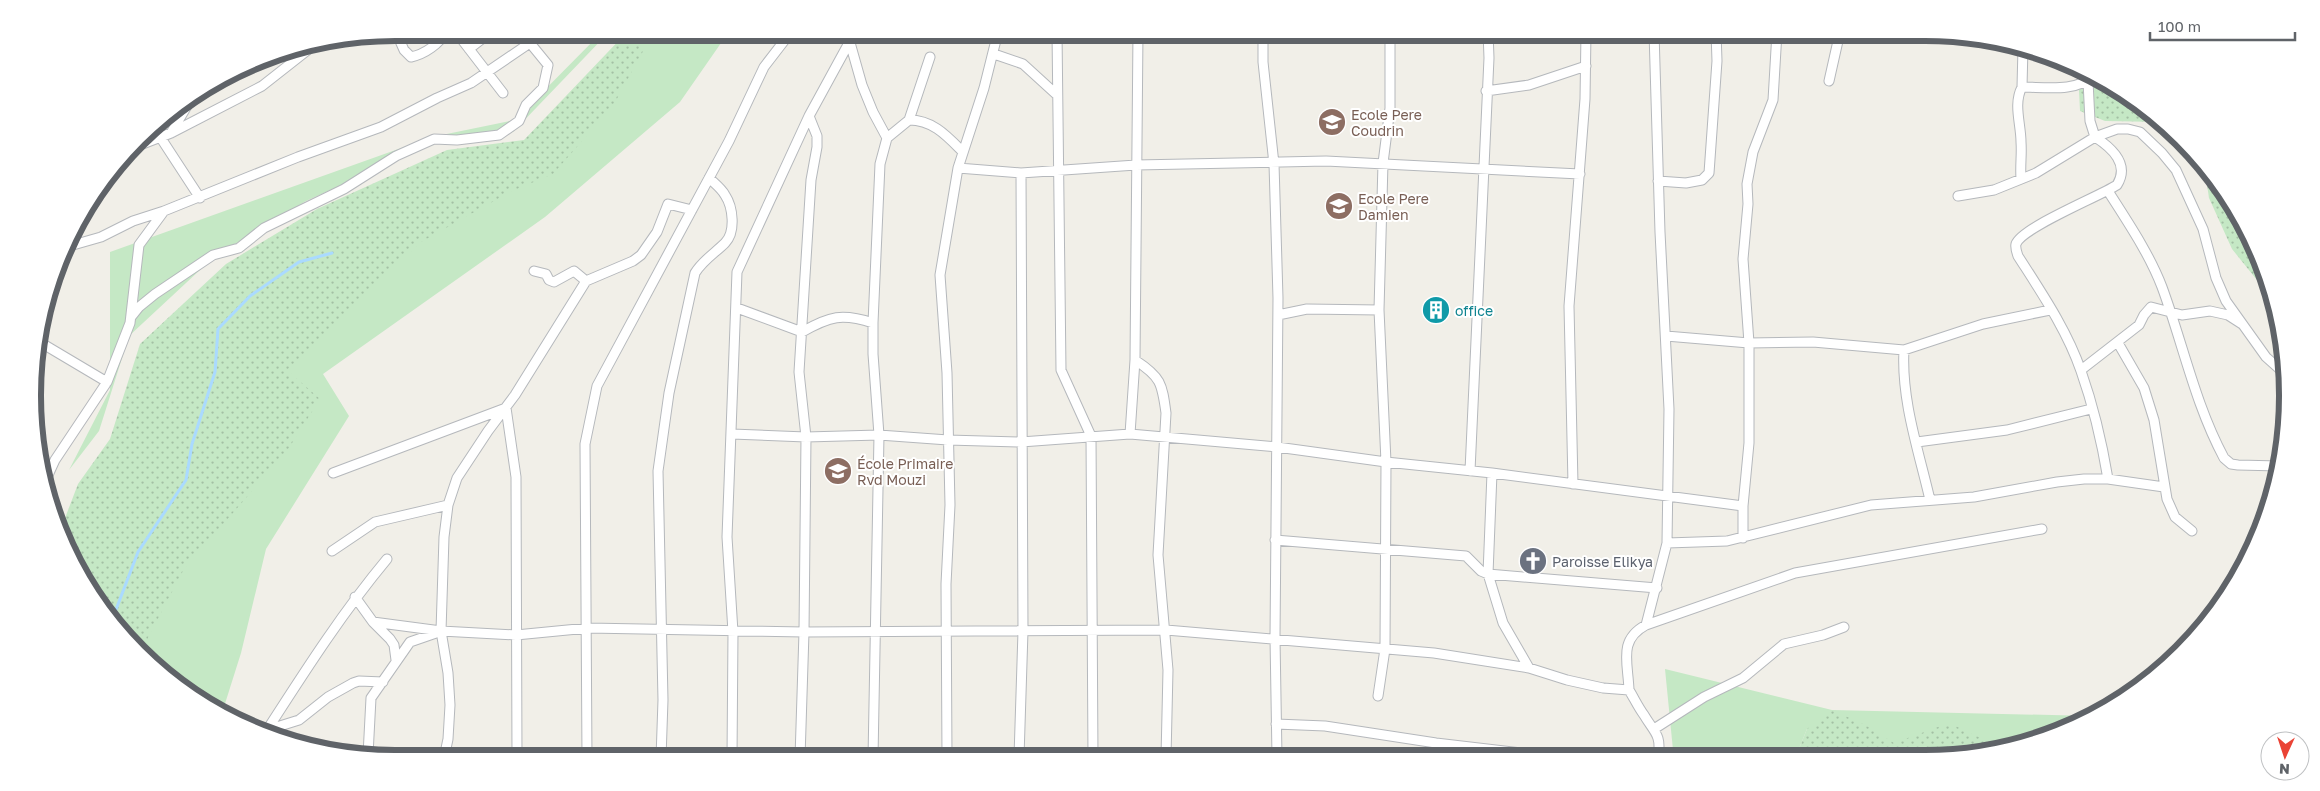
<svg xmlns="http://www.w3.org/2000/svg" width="2320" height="791" viewBox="0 0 2320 791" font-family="'Golos Text',sans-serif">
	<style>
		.grass { fill: #c5e8c5 }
		.garden { fill: url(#garden-dots) }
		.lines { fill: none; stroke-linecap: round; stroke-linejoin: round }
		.stream { stroke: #aadaff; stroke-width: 3 }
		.street-casing { stroke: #b5b8bc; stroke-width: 11 }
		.street { stroke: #fff; stroke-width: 9 }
		.labels { text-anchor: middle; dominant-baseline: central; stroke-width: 4; stroke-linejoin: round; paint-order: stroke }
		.education-label { font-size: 14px; fill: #785e54; stroke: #fff; text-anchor: start }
		.culture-label { font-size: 14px; fill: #0d838f; stroke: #fff; text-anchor: start }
		.worship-label { font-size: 14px; fill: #5b616d; stroke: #fff; text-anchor: start }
		.rim { fill: none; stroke: #5f6368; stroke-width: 6 }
	</style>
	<defs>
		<pattern id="garden-dots" width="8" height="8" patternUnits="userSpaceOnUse" patternTransform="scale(1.25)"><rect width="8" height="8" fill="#c5e8c5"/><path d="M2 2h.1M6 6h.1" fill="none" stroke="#a3c0a4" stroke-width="1.8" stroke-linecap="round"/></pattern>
	</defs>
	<rect width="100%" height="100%" fill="#f1efe8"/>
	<path class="grass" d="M601,33H608L513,132L436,142L306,201L215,256L129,336L99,431L69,470L110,390V252L432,137L515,120Z
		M637,33H728L680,102L545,217L323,374L349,416L266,549L241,653L223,710L194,697L139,652L131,643L276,362L343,297L501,183Z
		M1665,669L1832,710L2092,716L2085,721L1994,749L1987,741L1894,743L1807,729L1796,756H1670L1673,750Z"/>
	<path class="garden" d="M627,32L653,33L613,106L553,174L512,191L421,242L287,370L320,399L287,451L184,569L140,653L94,597L62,526L78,484L110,439L140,344L226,264L317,209L447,150L524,140Z
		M2096,77L2145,107L2161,122L2105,121L2080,111L2079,90Z
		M2163,124C2174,134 2186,144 2197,155C2229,191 2262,253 2273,300L2232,249L2209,198L2205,171L2173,140Z
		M1832,710L1865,725L1894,743L1949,723L1987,741L1994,749L1972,755L1796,756L1807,729Z"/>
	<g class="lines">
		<path class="stream" d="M112,620L138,552L186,480L192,444L215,372L218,329L250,296L299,262L332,253"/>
		<defs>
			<path id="street" d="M396,32L404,50L411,57C425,54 439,44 446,32
				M456,32L503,93
				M847,32L862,85L873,112L887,138
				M1057,32L1061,370L1091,436L1093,757
				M1263,32V62L1274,164L1278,298L1275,638L1277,757
				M469,49L491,32
				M994,54L1023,64L1057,95
				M1829,81L1840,32
				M2088,81L2090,121L2095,137L2117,129H2128L2140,132L2162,153L2176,170L2203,229L2216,278L2226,301L2266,357L2285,374
				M2022,87L2023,47
				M1486,91L1529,85L1586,66
				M909,120C933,120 947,136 963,152
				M153,126L200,198
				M171,133L190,101
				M132,148L171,133L262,86L318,42
				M958,168L1021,173L1136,165L1326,161L1580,174
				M2021,179C2020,164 2022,155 2021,142C2021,124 2013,104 2022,87C2044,87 2077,93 2093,75
				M1658,181L1686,183L1702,180L1709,173L1717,61L1716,32
				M2108,191C2127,221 2149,253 2162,287C2183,344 2195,404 2224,458L2231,464L2238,465L2279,466
				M1958,196L1994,190L2036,173L2095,137C2112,148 2130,164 2117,185C2098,197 2021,228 2016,244C2015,248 2017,253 2018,256C2041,292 2067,330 2081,371C2093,405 2102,443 2108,479
				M66,247L101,237L133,221L164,211
				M534,271L546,274L549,280L554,282L574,271L586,281
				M737,308L802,332C830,316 842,313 873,323
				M1278,315L1307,309L1379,310
				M131,317L139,307L155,294L213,255L239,248L264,228L344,189L396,156L434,139L457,140L499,135L519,121L526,105L543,88L548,65L530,43
				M1666,336L1749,343L1813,342L1904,350L1983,324L2050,310
				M38,341L107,382L55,460L44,484
				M2118,343L2144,388L2154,420L2167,499L2175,517L2192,531
				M1904,350C1901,400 1919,452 1930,500
				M1135,360C1161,377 1162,383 1166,413L1158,555L1168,670L1166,757
				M2081,370L2139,325L2144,315L2151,307L2182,315L2210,311L2228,315L2242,324
				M107,382L130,323L139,245L164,211L298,157L381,127L437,98L471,83L546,32
				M732,434L806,437L879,435L948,440L1021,442L1130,434L1277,447L1386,462L1492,473L1743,506
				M1130,434L1135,360L1138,32
				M1917,442L2007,430L2091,409
				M1470,471L1489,58L1488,32
				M333,473L506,408L516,477L517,758
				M1492,473L1488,574L1503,623L1529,668
				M1573,484L1569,306L1585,99L1586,32
				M1743,538V506L1749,443V343L1743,259L1748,204L1747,184L1753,152L1773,100L1777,32
				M1275,540L1466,556L1481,571L1488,574L1657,588
				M1667,543L1727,541L1871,505L1974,497L2057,482L2084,479H2108L2164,487
				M332,551L375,522L448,505
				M355,597L373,622L390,639L394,645L396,660
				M373,622L441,631L516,635L588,628L804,632L1166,630L1434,653L1529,668L1567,680L1603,688L1629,690C1634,698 1638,707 1644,715C1654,732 1662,735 1658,756
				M1646,625L1795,573L2042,529
				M1629,690C1628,662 1618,640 1646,625L1667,543L1669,409L1660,232L1654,32
				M1378,696L1385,649L1386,462L1379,310L1383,163L1390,108V32
				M1276,724L1325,726L1436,743L1547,756
				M1654,729L1704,697L1743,678L1784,644L1823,635L1844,627
				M267,730C305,671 342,613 387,559
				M267,730L299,720L328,697L353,683L359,681L383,682
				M368,755L371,698L410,642L436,633
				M947,757L946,584L950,505L947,373L940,275L958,168L984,88L998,32
				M1019,757L1023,631L1021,173
				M444,758L448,739L450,705L448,673L441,631L444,537L448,505L457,478L488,431L515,395L586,281L633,261L641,255L657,232L668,204L692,210
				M587,758L585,444L597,386L729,141L764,67L791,32
				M661,758L663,700L658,471L669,393L695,273C703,260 715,253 725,243C736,232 733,207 725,195C721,188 714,183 709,178
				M732,758L733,632L727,537L737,272L809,116L850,41
				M800,758L804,632L806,437L799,372L811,180L817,147V136L809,116
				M873,758L879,435L873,354V323L880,164L887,138L909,120L930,57"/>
		</defs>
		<use href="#street" class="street-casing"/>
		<use href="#street" class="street"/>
	</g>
	<defs>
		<symbol id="school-disc" viewBox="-11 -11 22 22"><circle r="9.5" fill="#8d6e63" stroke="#fff"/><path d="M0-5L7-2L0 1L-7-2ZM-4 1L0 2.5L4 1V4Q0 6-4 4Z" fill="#fff"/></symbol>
		<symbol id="building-disc" viewBox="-11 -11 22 22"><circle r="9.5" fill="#0f9aa8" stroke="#fff"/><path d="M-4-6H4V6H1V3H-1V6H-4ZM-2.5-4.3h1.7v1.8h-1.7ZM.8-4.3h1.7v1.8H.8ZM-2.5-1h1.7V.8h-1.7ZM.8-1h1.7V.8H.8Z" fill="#fff"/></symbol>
		<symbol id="church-disc" viewBox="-11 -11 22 22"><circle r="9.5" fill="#6b7280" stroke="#fff"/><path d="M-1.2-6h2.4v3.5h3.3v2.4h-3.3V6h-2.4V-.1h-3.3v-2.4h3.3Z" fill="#fff"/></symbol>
	</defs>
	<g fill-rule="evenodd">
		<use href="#school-disc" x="1316" y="106" width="32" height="32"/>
		<use href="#school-disc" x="1323" y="190" width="32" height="32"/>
		<use href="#building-disc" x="1420" y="294" width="32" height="32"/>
		<use href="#school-disc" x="822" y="455" width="32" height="32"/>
		<use href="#church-disc" x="1517" y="545" width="32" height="32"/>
	</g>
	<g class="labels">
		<g class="education-label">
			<text x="1351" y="114">Ecole Pere<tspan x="1351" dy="16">Coudrin</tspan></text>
			<text x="1358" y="198">Ecole Pere<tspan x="1358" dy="16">Damien</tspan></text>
			<text x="857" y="463">École Primaire<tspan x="857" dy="16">Rvd Mouzi</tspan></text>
		</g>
		<g class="culture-label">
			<text x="1455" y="310">office</text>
		</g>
		<g class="worship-label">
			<text x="1552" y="561">Paroisse Elikya</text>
		</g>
	</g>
	<path d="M0 0H2320V791H0ZM395 41H1925A354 354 0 0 1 2279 395V396A354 354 0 0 1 1925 750H395A354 354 0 0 1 41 396V395A354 354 0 0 1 395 41Z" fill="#fff" fill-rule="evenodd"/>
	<path class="rim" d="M395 41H1925A354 354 0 0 1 2279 395V396A354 354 0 0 1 1925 750H395A354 354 0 0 1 41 396V395A354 354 0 0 1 395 41Z"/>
	<g transform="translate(2285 756) rotate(183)"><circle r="24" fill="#ffffff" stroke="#bfc1c3"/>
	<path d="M0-4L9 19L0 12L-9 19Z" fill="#ea4335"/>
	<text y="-8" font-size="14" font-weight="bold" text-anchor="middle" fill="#5f6368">N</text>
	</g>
	<path d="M2150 32v8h145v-8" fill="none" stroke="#5f6368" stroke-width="2.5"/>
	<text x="2158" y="32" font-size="15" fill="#5f6368" stroke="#ffffff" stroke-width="4" paint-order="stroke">100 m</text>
</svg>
